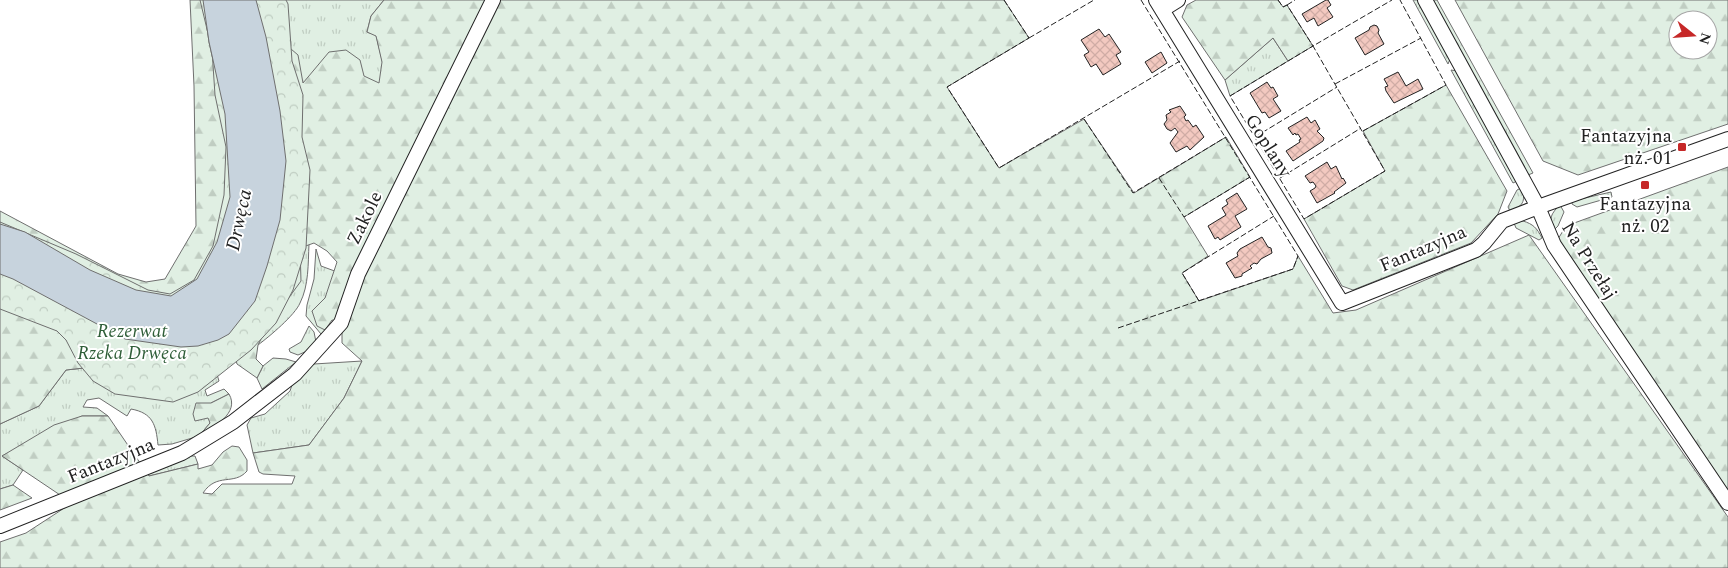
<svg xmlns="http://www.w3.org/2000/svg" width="1728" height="568" viewBox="0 0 1728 568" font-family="Spectral,serif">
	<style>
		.grass { fill: url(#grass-tufts); stroke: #6f6f6f }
		.forest { fill: url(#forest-firs); stroke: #6f6f6f; fill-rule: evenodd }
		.park { fill: url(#park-crowns); stroke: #6f6f6f }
		.water { fill: #c7d3dd; stroke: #6f6f6f }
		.building { fill: url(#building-cross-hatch); stroke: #222 }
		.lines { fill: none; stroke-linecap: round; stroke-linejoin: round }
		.minor-casing { stroke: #222; stroke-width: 16 }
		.minor { stroke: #fff; stroke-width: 14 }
		.fence { stroke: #222; stroke-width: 1; stroke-dasharray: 6 2.5; stroke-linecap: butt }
		.poi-dot { fill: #c62828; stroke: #fff; stroke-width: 2 }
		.labels { text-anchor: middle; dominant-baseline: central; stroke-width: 4; stroke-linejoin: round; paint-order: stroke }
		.poi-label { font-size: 19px; fill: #222; stroke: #fff; text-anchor: end }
		.street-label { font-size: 19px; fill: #222; stroke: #fff }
		.park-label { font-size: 19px; font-style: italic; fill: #2f5e38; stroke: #fff }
		.water-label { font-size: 20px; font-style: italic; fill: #222; stroke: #fff }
	</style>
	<defs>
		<pattern id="grass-tufts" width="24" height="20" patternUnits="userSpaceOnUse" patternTransform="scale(1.25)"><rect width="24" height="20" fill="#e0efe3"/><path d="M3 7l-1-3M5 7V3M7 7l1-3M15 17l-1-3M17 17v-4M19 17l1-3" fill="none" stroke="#c0cdc2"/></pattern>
		<pattern id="forest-firs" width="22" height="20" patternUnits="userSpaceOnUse" patternTransform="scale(1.25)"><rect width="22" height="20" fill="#e0efe3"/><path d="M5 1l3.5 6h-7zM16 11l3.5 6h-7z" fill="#c0cdc2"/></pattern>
		<pattern id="park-crowns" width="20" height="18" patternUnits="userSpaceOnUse" patternTransform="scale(1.25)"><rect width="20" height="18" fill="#e0efe3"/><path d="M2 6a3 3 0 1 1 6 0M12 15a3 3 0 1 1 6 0" fill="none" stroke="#c0cdc2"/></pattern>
		<pattern id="building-cross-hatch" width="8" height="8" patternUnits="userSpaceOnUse" patternTransform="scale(1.25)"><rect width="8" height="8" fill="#f3c9c0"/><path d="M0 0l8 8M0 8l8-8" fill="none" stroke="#d0aca5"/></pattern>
	</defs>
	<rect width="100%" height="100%" fill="#fff"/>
	<path class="grass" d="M256,0H384L371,16L367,32L376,35L386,77V93L303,84Z
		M1413,0H1418L1450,59L1448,64Z
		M1432,0H1437L1533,173L1528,175Z
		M1273,38L1288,61L1230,96L1225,80Z
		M1451,70L1457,71L1517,181L1513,183Z
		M1521,188C1527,201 1522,207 1510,211L1508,207L1517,190Z
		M1611,192L1612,197L1577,207L1572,204V201Z
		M1560,205L1564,212L1558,226L1553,231C1548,220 1551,213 1560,205Z
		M1523,221C1533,224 1537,228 1542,238L1539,240L1516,228L1514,223Z
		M309,244C308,264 309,285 300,303C295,315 270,336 258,345L300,247Z
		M316,249L321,266L340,273L337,286L312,311L325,330L321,334L306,316L307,305L314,279Z
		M309,326L314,332L316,342L307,351L298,355L290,352L289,349L301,342Z
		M273,358L286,359L296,362L262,389L257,378L263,366Z
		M362,361L344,398L309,445L253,453L247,425L251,418L265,414L290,391L293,382L314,364Z
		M93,367L215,368L219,381L205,390L207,396L224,389L229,394L211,403L209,417L210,423L199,436L172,444L158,445C156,425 153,413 131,409L127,416L99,398L87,400L83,407L97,408L108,416H82L2,456L23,470L13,485L0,489V424L39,406L66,370Z
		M188,456H195L198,464L149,476L145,471Z"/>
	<path class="forest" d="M190,0H203L209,42L225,114L230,197L217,242L197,279L171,296L136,290L0,224V211L118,274L146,282L165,279L196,226L194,86Z
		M384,0H1004L1029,38L947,87L999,168L1084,119L1134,193L1226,137L1250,177L1184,217L1208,256L1182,273L1199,301L1293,269L1298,256L1333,313L1356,310L1529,235L1728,517V568H0V542L26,533L72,503L2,456L54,425L82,416H108L149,476L198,464V469L212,465L223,452L232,446L239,447L247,460V471C234,486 217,472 203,493L212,494L222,484H292L295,476L263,474L259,472L253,453L309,445L344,398L362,361L342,343V322L332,320L325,330L317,326L312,311L325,298L337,262L327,251L314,243L300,248L301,281L266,329L258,345L256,359L263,366L257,378L237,364L229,334L277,37L298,55L303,83L329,52L346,50L360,60L364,76L379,83L382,62L376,36L367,32L371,16Z
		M1196,0H1278L1283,7L1287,5L1313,46L1288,61L1273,38L1225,80L1182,17L1187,5Z
		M1455,0H1728V124L1578,175L1543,161ZM1678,20H1708V50H1678Z
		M1446,85L1507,191L1498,214L1471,243L1353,290L1342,286L1304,219L1385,171L1363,131Z
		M1728,167V493L1558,239L1566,226Z
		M0,274L93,367L66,370L39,406L0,424Z
		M229,394C240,413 214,427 199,436L210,423L208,418L195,421L193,414L196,403H211Z
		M13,485L32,498L0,510V489Z"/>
	<path class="park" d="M200,0H286L288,4L292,61L303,95L302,137L310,170L306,248L293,290L276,323L251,350L198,392L173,402L115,394L93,381L78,363L66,340L57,331L0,309V222L76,254L148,290L170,294L194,280L213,246L224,195L226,147L215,95L212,50Z"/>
	<path class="water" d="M203,0H256L266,37L280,111L286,161L280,220L267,266L255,301L229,334L218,340L198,346L181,347L125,339L13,279L0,274V224L25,232L90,270L136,290L171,296L197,279L217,242L230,197L225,114L209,42Z"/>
	<path class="building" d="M1326,0H1328L1331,5L1327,8L1333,17L1318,26L1314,18L1307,22L1302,14Z
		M1374,25L1377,26L1379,30L1378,33L1384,44L1365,55L1355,38L1369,30L1370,27Z
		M1099,29L1105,37L1109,34L1121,52L1116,55L1121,64L1103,75L1096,64L1091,67L1084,55L1089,52L1081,40Z
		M1161,52L1167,63L1152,73L1145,62Z
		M1398,72L1406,86L1418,79L1423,89L1394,103L1386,91L1385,87L1388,86L1384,79Z
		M1267,82L1271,88L1273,87L1278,96L1273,99L1281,111L1269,118L1265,112L1262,113L1250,93Z
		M1180,106L1186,115L1184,117L1186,121L1188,120L1193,127L1196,125L1204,137L1190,150L1187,146L1176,152L1170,143L1178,132L1175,128L1171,131L1167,129L1164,124L1167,120L1166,115L1171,112L1169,110Z
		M1307,117L1311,123L1315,120L1320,129L1317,131L1324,138L1323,141L1293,161L1286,151L1300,142L1299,140L1301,139L1298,134L1296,135L1295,133L1293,135L1288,128Z
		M1327,162L1331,169L1336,166L1342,179L1343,178L1346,183L1334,192L1335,193L1317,203L1310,191L1315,188L1316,186L1313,182L1310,183L1305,176Z
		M1237,193L1247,209L1235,216L1241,227L1220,240L1218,237L1215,239L1208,226L1226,215L1222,208L1228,204L1226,200Z
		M1262,237L1268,247L1271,248L1272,253L1261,259L1257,264L1254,263L1250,266L1252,268L1242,274V276L1235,278L1226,263L1238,256L1237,253L1240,249Z"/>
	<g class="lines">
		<defs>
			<path id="minor" d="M1156,0L1342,303L1476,250L1484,243L1502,221L1538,207L1728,139
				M1425,0L1538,207L1554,245L1728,503
				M1162,10L1178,0
				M0,526L182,453L233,422L295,374L341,323L358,274L493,0"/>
		</defs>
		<use href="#minor" class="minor-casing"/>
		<use href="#minor" class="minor"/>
		<path class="fence" d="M1004,0L1029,38L947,87L999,168L1180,61
			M1278,0L1283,7L1287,5L1313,46L1230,96L1304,219L1385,171L1313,46L1392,0
			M1287,5L1295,0
			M1029,38L1094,0
			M1335,84L1421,38
			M1084,119L1133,193L1226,137
			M1363,131L1446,85L1400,0
			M1255,137L1337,87
			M1159,178L1184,217L1250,177
			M1280,178L1361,128
			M1199,301L1182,273L1274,216
			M1118,328L1293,269L1298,256L1141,0"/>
	</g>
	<g class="poi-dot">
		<rect x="1677" y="142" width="10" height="10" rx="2.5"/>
		<rect x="1640" y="180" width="10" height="10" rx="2.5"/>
	</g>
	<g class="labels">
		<g class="poi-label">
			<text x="1672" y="136">Fantazyjna<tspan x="1672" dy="22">nż. 01</tspan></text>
			<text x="1645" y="204" text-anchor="middle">Fantazyjna<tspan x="1645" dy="22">nż. 02</tspan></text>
		</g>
		<g class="street-label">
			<text transform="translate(1268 146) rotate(58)">Goplany</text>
			<text transform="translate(365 218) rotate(-64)">Zakole</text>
			<text transform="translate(1423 249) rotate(-23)">Fantazyjna</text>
			<text transform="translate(1589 261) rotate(58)">Na Przełaj</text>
			<text transform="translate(111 461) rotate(-22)">Fantazyjna</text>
		</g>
		<g class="park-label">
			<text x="132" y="331">Rezerwat<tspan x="132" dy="22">Rzeka Drwęca</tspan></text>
		</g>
		<g class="water-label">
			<text transform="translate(239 220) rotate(-78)">Drwęca</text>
		</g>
	</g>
	<g transform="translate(1693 35) rotate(107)"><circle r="24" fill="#ffffff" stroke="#a7a7a7"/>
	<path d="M0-4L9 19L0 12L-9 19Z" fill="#c62828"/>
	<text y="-8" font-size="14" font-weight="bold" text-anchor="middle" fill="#222222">N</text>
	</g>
</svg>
